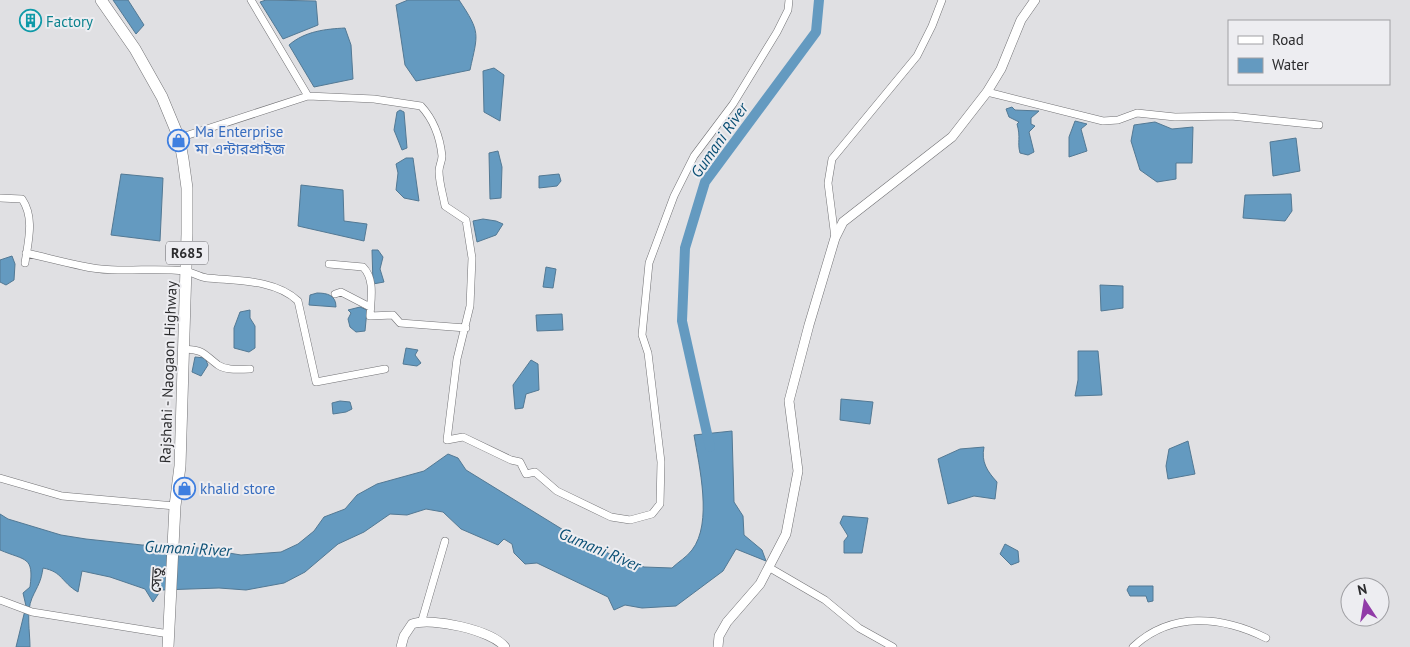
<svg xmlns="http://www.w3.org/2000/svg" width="1410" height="647" viewBox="0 0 1410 647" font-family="'PT Sans','Noto Sans Bengali',sans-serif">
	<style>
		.water { fill: #649ac0; stroke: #537994 }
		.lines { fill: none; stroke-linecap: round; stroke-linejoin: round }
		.river { stroke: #649ac0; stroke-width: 10 }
		.minor-casing { stroke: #727275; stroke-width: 8 }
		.tertiary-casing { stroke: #727275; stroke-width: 10 }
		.primary-casing { stroke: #727275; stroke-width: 12 }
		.minor { stroke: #fff; stroke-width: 7 }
		.tertiary { stroke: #fff; stroke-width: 9 }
		.primary { stroke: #fff; stroke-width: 11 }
		.labels { text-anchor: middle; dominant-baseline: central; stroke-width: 4; stroke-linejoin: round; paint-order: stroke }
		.shield { fill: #ededf1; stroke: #656568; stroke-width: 1 }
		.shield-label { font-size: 14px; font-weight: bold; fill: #2b2b2d }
		.culture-label { font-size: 15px; fill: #0d838f; stroke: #ededf1; text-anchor: start }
		.shop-label { font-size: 15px; fill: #366cbe; stroke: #ededf1; text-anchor: start }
		.street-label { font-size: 15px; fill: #2b2b2d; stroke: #ededf1 }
		.water-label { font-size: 16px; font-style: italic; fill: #0a4f74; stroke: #ededf1 }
	</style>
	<rect width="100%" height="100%" fill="#e0e0e3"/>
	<path class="water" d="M113,0H128L144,25L136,34Z
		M266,0L316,1L318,25L283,39L260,2Z
		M408,0H459C481,33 478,33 470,70L416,81L405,65L396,5Z
		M345,28L351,45L353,79L314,87L289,45C305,31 326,29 345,28Z
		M494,68L504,75L500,121L484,112L483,71Z
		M1012,107L1015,110L1039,111L1031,118V124L1035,126L1029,132L1034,152L1028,155L1020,153C1017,142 1021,138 1017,124L1019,122L1009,117L1006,109Z
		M400,110L404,112L407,148L402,150L394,130L397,112Z
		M1075,121L1087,124L1081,129L1087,151L1069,157V137Z
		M1155,122L1172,129L1193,127L1192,163H1176V179L1157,182L1140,170L1131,141L1134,125Z
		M1296,138L1300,171L1273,176L1270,142Z
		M498,151L502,167L501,198L490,199L489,153Z
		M406,158H413L419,201L404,198L396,190L398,173L396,164Z
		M121,174L163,178L160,241L111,235Z
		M559,174L561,181L557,186L539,188V176Z
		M301,185L343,190L344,221L367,224L364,241L298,226Z
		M1291,194L1292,211L1285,221L1243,218L1245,195Z
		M483,219L496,221L503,224L496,235L477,242L473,221Z
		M372,250H378L383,257L380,269L384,282L373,284Z
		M12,256L15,264L14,280L6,285L0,282V260Z
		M546,267L556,269L553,288L543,287Z
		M1100,285L1123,286V308L1101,311Z
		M317,293C327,293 336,295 336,307L309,305L310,295Z
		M360,307L367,310L365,331L356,332L350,327L348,319L351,313L348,310Z
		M250,310V318L255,326V348L249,352L234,348V328L240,312Z
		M562,314L563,330L537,331L536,315Z
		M406,348L418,350L415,355L421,363L417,366L403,364Z
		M1078,351H1098L1102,395L1075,396L1078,380Z
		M195,357L205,358L208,365L201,376L192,372Z
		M531,360L538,364L539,390L526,394L523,408L515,409L513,385Z
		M841,399L873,402L870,424L840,420Z
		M340,401L350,402L352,409L346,412L333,414L332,403Z
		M732,431L734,502L743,516L744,535L762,550L766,561L736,549L723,571L676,606L642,608L625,605L614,610L608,597L537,563L525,564L514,553L512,544L504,539L498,545L461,529L443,512L426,509L407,515L390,514L364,532L338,544L305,572L284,583L246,590L219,588L161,590L153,602L145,589L110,577L82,571L78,592C61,582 63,572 43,568C41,582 38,585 32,598C26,612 30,632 30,647H16L26,606L23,593L30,587C34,556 26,561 0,550V514L8,519L61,535L86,539L142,545L192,547L241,555L281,552L298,544L314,531L324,517L345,509L357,495L377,484L424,471L448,454L458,458L466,470L578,539L610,554L644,567L672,568C678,562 687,557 692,550C713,523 699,466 694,435Z
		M1188,441L1195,474L1168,479L1166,466L1169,449Z
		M984,447C981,462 987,471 997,482L995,499L974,496L948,504L938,459L960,449Z
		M843,516L868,518L862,553H844V541L848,536L840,523Z
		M1005,544L1018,551L1019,562L1011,565L1000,554Z
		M1129,586H1153V601L1148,602L1146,596H1130L1127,590Z"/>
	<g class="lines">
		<path class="river" d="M710,447L682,321L685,248L705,182L816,32L819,0"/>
		<defs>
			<path id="minor" d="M251,0L308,96
				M987,92L1103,121L1118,120L1137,113L1175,117L1231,116L1319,125
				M179,138L308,96L374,99L421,106C433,119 440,137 442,156C442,161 439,166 439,171C439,183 443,194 445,206L466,220L472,258L470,306L457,359L447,440L463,437L511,460L520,462L526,474L535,472L557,491L611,517L630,520L652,514L660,504L661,462L648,353L642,335L649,263L674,196L694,156L733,104L777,32L788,10L789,0
				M0,198L22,199C35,218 28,242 25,263
				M835,238L828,183L832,159L917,56L932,26L942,0
				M26,253C44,257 63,262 82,266C116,274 151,267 185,271C192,272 199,277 207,278C236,281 275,279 298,301L316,382L385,369
				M329,264L363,267C375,279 371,299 370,316L393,315L400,323L466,328
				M335,294L341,292L370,307
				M183,349C205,350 202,353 218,365C227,371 240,369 250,369
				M0,478L62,496L175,506
				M770,568L825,600L859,628L893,647
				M0,600L32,612L169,634
				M422,620L445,541
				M1133,647C1171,611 1222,616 1266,638"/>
			<path id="tertiary" d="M401,647L404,636L412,624C432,617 491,630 505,647
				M718,647L719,636L727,622L760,584L786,534L798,471L789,401L809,325L835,238L843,222L952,137L987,92L1001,69L1021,20L1035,0"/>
			<path id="primary" d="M101,0L135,49L162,97L179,138L183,159L187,188V234L180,466L175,506L168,647"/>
		</defs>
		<use href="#minor" class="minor-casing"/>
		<use href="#tertiary" class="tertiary-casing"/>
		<use href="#primary" class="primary-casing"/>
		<use href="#minor" class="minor"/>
		<use href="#tertiary" class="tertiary"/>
		<use href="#primary" class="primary"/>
	</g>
	<defs>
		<symbol id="building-ring" viewBox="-11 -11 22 22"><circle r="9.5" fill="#ededf1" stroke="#0f9aa8" stroke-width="1.5"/><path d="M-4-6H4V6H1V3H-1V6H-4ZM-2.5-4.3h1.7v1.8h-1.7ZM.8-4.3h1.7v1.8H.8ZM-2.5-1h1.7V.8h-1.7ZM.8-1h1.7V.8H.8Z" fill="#0f9aa8"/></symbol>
		<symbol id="shop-ring" viewBox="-11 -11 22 22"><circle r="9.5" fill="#ededf1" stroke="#3f7fe0" stroke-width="1.5"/><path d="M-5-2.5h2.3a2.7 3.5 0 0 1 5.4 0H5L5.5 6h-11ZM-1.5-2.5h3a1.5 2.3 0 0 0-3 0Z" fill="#3f7fe0"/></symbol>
	</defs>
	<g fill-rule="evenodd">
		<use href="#building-ring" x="18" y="8" width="25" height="25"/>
		<use href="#shop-ring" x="166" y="128" width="25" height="25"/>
		<use href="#shop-ring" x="172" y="476" width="25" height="25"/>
	</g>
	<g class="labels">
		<rect class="shield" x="166" y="241.5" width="42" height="23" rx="4"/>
		<g class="shield-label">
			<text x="187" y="253">R685</text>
		</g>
		<g class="culture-label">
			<text x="46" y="21">Factory</text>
		</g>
		<g class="shop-label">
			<text x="195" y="131">Ma Enterprise<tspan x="195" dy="17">মা এন্টারপ্রাইজ</tspan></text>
			<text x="200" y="488">khalid store</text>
		</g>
		<g class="street-label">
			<text transform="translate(168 372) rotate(-88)">Rajshahi - Naogaon Highway</text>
			<text transform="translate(156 580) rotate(-87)">সেতু</text>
		</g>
		<g class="water-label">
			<text transform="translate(719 140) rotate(-55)">Gumani River</text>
			<text transform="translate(188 548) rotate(3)">Gumani River</text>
			<text transform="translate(600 549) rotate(23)">Gumani River</text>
		</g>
	</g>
	<rect x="1228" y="20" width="162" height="65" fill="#ededf1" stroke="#9f9fa3"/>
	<rect x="1238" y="36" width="25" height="8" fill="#ffffff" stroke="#9f9fa3"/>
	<text x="1272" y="45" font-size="15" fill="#2b2b2d">Road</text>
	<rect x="1238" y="58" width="25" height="15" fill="#649ac0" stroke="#9f9fa3"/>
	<text x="1272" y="70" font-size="15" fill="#2b2b2d">Water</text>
	<g transform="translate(1365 602) rotate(348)"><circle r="24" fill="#ededf1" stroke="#9f9fa3"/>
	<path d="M0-4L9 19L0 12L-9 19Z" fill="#913ba8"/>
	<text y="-8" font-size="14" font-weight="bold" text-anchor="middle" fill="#2b2b2d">N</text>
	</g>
</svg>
